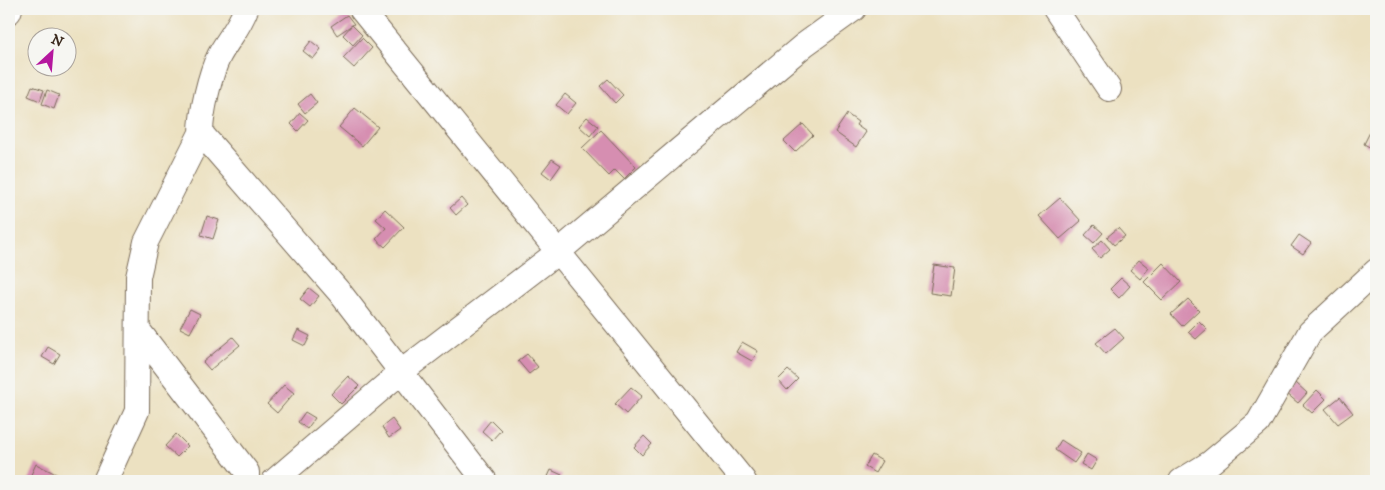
<svg xmlns="http://www.w3.org/2000/svg" width="1385" height="490" viewBox="0 0 1385 490" font-family="'IM FELL DW Pica',serif">
	<style>
		.building { fill: #d68eb1 }
		.lines { fill: none; stroke-linecap: round; stroke-linejoin: round }
		.street-casing { stroke: #796a57; stroke-width: 26 }
		.street { stroke: #fff; stroke-width: 24 }
	</style>
	<rect width="100%" height="100%" fill="#f6f6f2"/>
	<filter id="ink" filterUnits="userSpaceOnUse"><feTurbulence type="fractalNoise" baseFrequency=".02" numOctaves="2"/><feDisplacementMap in="SourceGraphic" scale="10" xChannelSelector="R" yChannelSelector="G"/><feConvolveMatrix kernelMatrix="1 2 1 2 8 2 1 2 1" color-interpolation-filters="sRGB"/></filter>
	<filter id="wash" filterUnits="userSpaceOnUse"><feTurbulence type="fractalNoise" baseFrequency=".0096" numOctaves="4" result="noise"/><feDisplacementMap in="SourceGraphic" scale="20" xChannelSelector="R" yChannelSelector="G"/><feGaussianBlur stdDeviation="1.12" result="paint"/><feColorMatrix in="noise" values="0 0 0 0 0 0 0 0 0 0 0 0 0 0 0 0 0 1.4 0 .05"/><feComposite in="paint" operator="in"/></filter>
	<g filter="url(#wash)">
		<rect width="100%" height="100%" fill="#ece1c1"/>
		<g id="blocks">
			<path class="building" d="M347,15L354,24L352,25L362,35L353,45L343,35L352,25L337,35L331,26Z
				M362,38L372,48L354,68L343,58Z
				M311,41L321,49L313,59L303,51Z
				M608,79L623,95L615,103L600,86Z
				M32,86L44,90L40,101L28,96Z
				M47,90L59,95L54,109L42,104Z
				M310,94L317,103L305,113L298,104Z
				M565,94L576,103L567,114L556,105Z
				M355,108L378,127L362,146L339,127Z
				M300,113L308,120L298,131L291,124Z
				M847,114L858,122L856,125L866,132L856,147L835,132Z
				M587,117L598,126L590,136L579,126Z
				M803,124L813,135L795,152L784,141Z
				M1374,124L1376,126L1375,150L1364,144Z
				M601,130L636,167L624,179L615,170L609,176L582,148Z
				M552,159L561,165L551,179L542,172Z
				M461,198L467,205L456,215L450,208Z
				M1060,198L1081,221L1060,239L1039,216Z
				M385,209L404,227L385,247L376,239L386,228L376,219Z
				M207,216L219,220L213,239L201,235Z
				M1094,225L1103,233L1094,243L1085,235Z
				M1118,228L1125,236L1114,245L1107,237Z
				M1299,235L1311,243L1303,254L1291,246Z
				M1102,240L1110,249L1100,258L1092,249Z
				M1139,260L1149,268L1140,279L1130,270Z
				M1163,263L1181,282L1162,300L1144,282Z
				M934,265L955,268L951,296L930,293Z
				M1121,278L1130,286L1119,298L1110,289Z
				M309,288L319,296L310,307L300,299Z
				M1188,299L1199,310L1182,326L1171,314Z
				M190,309L200,314L190,333L180,328Z
				M1199,321L1207,329L1196,339L1188,332Z
				M1115,328L1124,338L1106,354L1096,343Z
				M298,330L310,336L305,346L293,340Z
				M233,337L240,345L210,370L203,362Z
				M742,342L758,351L752,361L736,352Z
				M48,347L60,354L54,364L42,357Z
				M527,354L538,367L529,374L518,361Z
				M788,370L798,379L787,390L778,380Z
				M348,376L359,386L341,404L331,394Z
				M1296,383L1307,393L1298,403L1286,393Z
				M284,385L294,393L277,413L267,404Z
				M631,387L642,396L626,414L615,404Z
				M1317,390L1326,399L1312,413L1303,405Z
				M1340,397L1353,413L1338,424L1325,409Z
				M305,412L315,418L307,429L298,422Z
				M392,419L400,430L389,438L382,427Z
				M491,420L501,430L492,440L482,431Z
				M176,434L188,446L177,457L165,446Z
				M644,436L652,444L642,455L634,447Z
				M1061,440L1081,453L1074,463L1055,450Z
				M1087,454L1097,460L1091,470L1081,464Z
				M872,455L882,461L875,473L865,467Z
				M36,464L58,475L55,481H28Z
				M551,470L562,475L559,481H546Z"/>
		</g>
	</g>
	<g filter="url(#ink)">
		<use href="#blocks" fill-opacity="0" stroke="#796a57" stroke-width="1"/>
		<g class="lines">
			<defs>
				<path id="street" d="M361,9L744,481
					M1055,9L1109,89
					M9,12L10,9
					M201,133L341,294L485,481
					M139,331L247,472V481
					M105,481L137,411L138,277L146,242L201,133C201,113 210,74 219,56C228,39 239,28 246,9
					M274,481L401,372L558,252L804,45L854,9
					M1181,481L1210,463L1258,423L1310,332L1376,271"/>
			</defs>
			<use href="#street" class="street-casing"/>
			<use href="#street" class="street"/>
		</g>
	</g>
	<rect width="1385" height="490" fill="none" stroke="#f6f6f2" stroke-width="30"/>
	<g transform="translate(52 52) rotate(26)"><circle r="24" fill="#f6f6f2" stroke="#aba49d"/>
	<path d="M0-4L9 19L0 12L-9 19Z" fill="#b5179e"/>
	<text y="-8" font-size="14" font-weight="bold" text-anchor="middle" fill="#3b2a1e">N</text>
	</g>
</svg>
